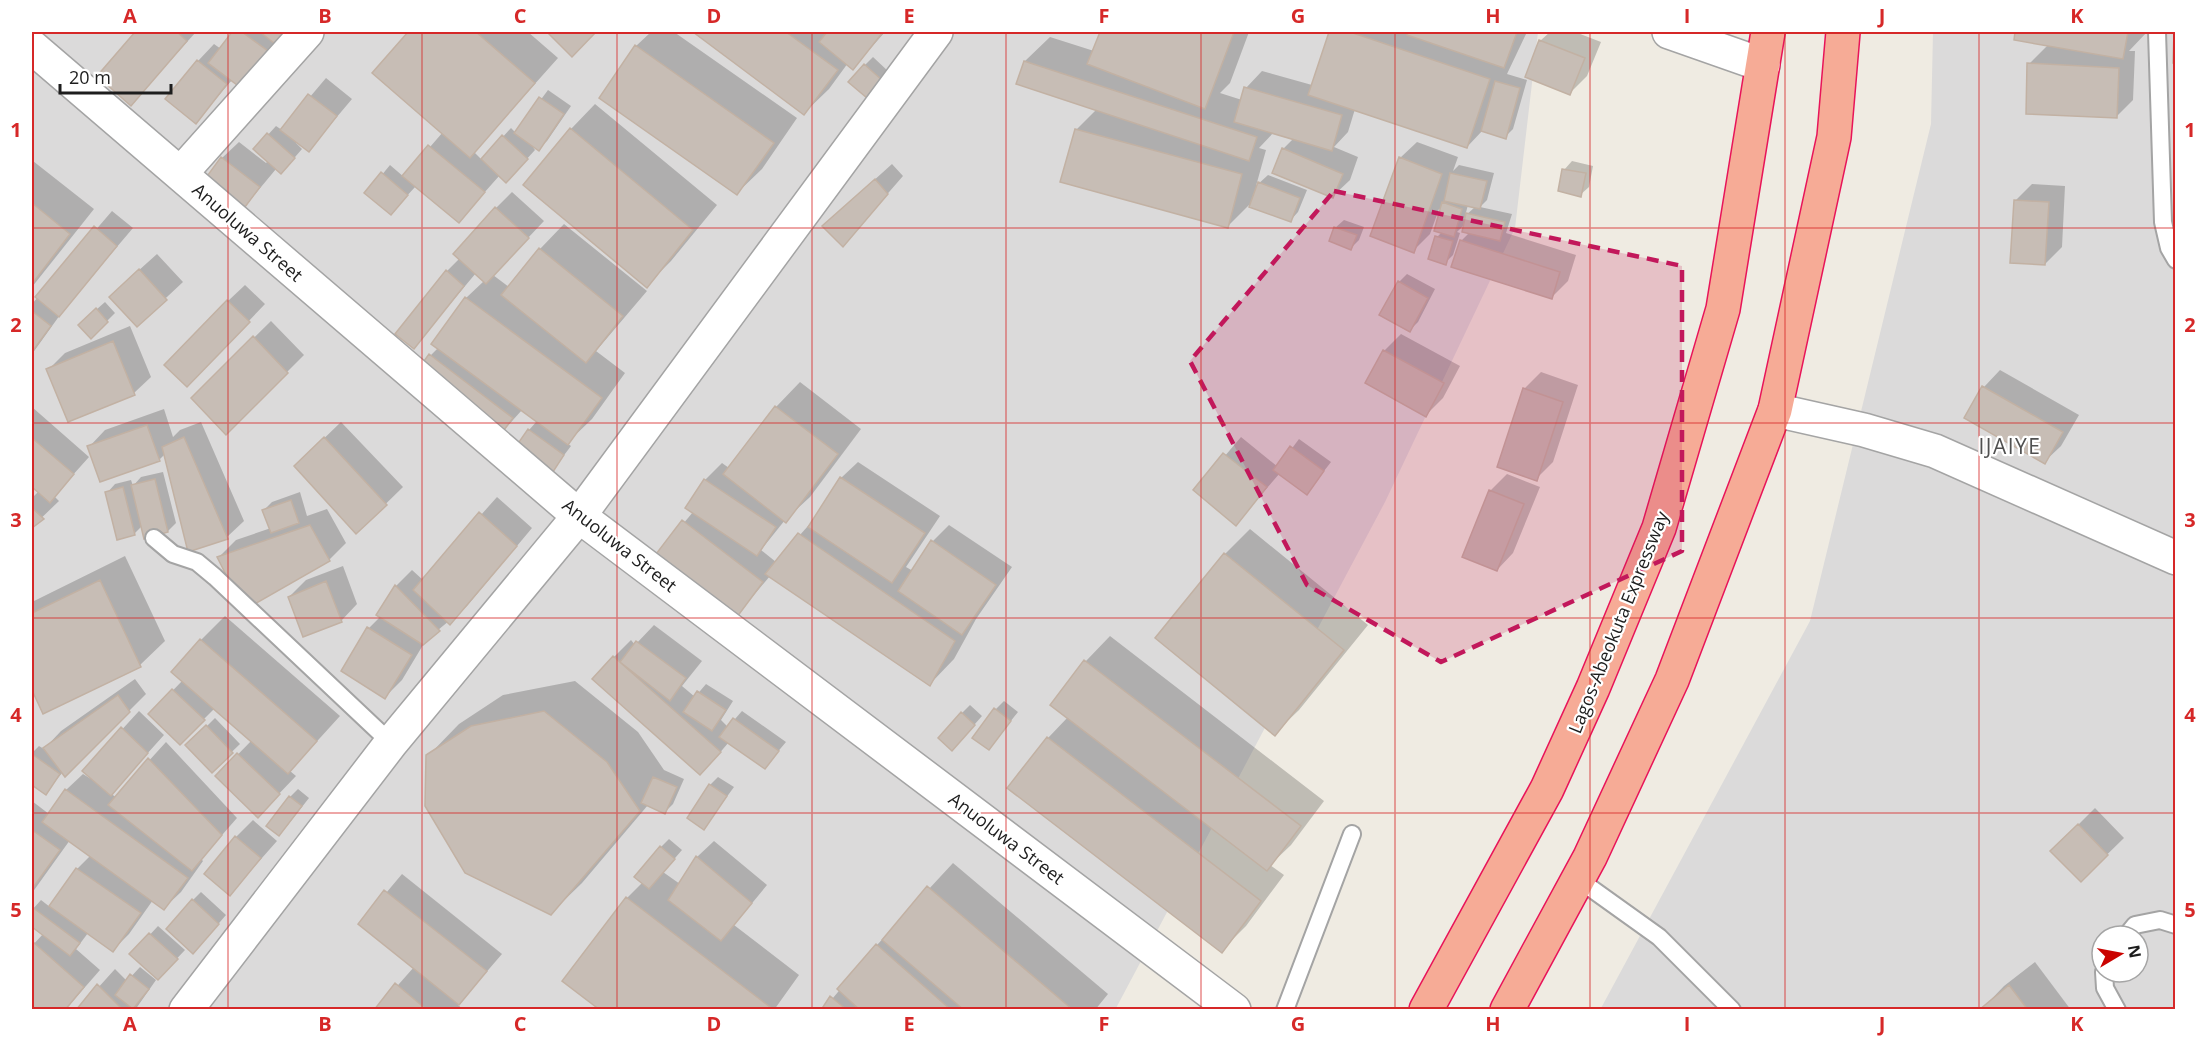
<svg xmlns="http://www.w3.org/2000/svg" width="2207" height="1041" viewBox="0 0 2207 1041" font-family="'Open Sans',sans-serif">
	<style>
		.residential { fill: #dbdada; fill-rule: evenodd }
		.shadow { fill: #0003; fill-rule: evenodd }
		.building { fill: #c7bdb5; stroke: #c2b1a3; stroke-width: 1.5 }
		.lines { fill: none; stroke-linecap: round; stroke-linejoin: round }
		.service-casing { stroke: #a4a4a4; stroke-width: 20 }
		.minor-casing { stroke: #a4a4a4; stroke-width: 36 }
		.trunk-casing { stroke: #e81459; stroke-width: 36 }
		.service { stroke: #fff; stroke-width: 16 }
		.minor { stroke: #fff; stroke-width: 33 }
		.trunk { stroke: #f6ab96; stroke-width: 33 }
		.marked { fill: #c2185b; fill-opacity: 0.2; stroke: #c2185b; stroke-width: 4.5; stroke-dasharray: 12 8; stroke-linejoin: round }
		.grid { fill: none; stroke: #d62828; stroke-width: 1.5; stroke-opacity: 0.55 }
		.labels { text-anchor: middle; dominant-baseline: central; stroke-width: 4.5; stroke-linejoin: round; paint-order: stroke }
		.street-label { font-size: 18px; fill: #1d1d1d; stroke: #fff }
		.quarter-label { font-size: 21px; letter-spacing: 1.5px; fill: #505050; stroke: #fff }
		.neatline { fill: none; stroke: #d62828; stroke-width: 2 }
		.grid-label { font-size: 20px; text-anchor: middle; font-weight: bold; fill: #d62828 }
	</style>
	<rect width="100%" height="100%" fill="#efebe2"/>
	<path class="residential" d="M32,32H1538L1515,228L1385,502L1115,1010L32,1009Z
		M1933,32H2175V1009L1600,1010L1810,621L1931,124ZM2102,936H2138V972H2102Z"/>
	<path class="shadow" d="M137,32H196L131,104L99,76Z
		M234,32H292L257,69L232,80L196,122L198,61L214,44L221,49Z
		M410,32H528L558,58L474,152L482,160L511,128L516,133L548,90L571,106L547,141L538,149L530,143L535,150L514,173L500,175L459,221L416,186L391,213L367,193L390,165L404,177L443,132L375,73Z
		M549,32H595L572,54Z
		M651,32H674L797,118L762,169L737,193L636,46Z
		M695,32H885L853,68L848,63L829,89L804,113Z
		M1101,32H1249L1230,83L1220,93L1242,100L1246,88L1262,71L1312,85L1330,32H1527L1507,74L1527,80L1513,129L1505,137L1483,130L1467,147L1355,109L1348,132L1334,147L1358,157L1350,180L1333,196L1283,149L1294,138L1274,132L1259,148L1266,150L1256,186L1268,175L1307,190L1298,212L1290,221L1249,205L1228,226L1076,130L1097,109L1018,83L1025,61L1050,37L1094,51Z
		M1550,32H1575L1601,42L1587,76L1570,93L1540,41Z
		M2017,32H2147L2129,51H2135L2133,100L2116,117L2029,64L2048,45L2016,39Z
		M873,57L889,72L875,88L865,65Z
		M326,78L352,99L309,150L297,141L296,143L302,149L289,164L276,169L236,217L222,158L239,142L266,163L268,161L255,149L276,126L282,130Z
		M595,104L717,205L671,261L647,285L525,185L571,129Z
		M1417,142L1458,157L1453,171L1459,165L1494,173L1487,200L1480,207L1512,214L1506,233L1576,255L1568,281L1552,297L1461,241L1470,232L1465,224L1457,232L1460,233L1453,255L1445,263L1437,237L1442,232V210L1439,209L1430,234L1413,251L1400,158ZM1468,205L1475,207L1465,216Z
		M33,161L94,209L32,287V162Z
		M1572,161L1593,166L1589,187L1580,195L1564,170Z
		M892,164L903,176L843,245L841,210Z
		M2032,184L2065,186L2062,247L2045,264L2015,201Z
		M512,192L544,221L493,275L509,287L540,249L564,224L647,291L596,351L625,373L592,419L567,443L571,446L546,479L529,430L537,421L522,410L495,440L431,355L438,348L466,298L484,281L476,273L414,347L447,271L460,258L496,208Z
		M112,211L133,228L65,308L32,354V304Z
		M1344,220L1364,227L1359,240L1351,248L1335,228Z
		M157,254L183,282L137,325L128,280Z
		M1407,274L1435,289L1418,322L1410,330L1399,282Z
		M245,285L265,304L203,369L228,301Z
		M105,302L115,313L91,337L88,317Z
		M271,321L304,355L226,433L193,398Z
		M130,326L151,377L134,393L48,370L65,353Z
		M1401,334L1460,366L1443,398L1426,415L1384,351Z
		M2000,370L2079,415L2061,446L2044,462L1967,417L1984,387Z
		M1541,372L1578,385L1553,462L1536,479L1524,389Z
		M800,382L861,429L810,497L785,520L761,550L776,562L815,518L841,478L858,462L940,516L906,567L913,571L933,541L949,525L1012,567L976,619L954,659L930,684L770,576L737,615L658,554L693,512L687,508L705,480L722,463L729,468L776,407Z
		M32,407L89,457L54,496L59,501L32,527V498L39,491L32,485Z
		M164,409L173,437L180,430L201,422L244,521L227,537L165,454L159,460L89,447L105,430Z
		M341,422L403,487L357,532L312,450Z
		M1241,437L1278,467L1299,439L1331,462L1307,493L1280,473L1236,524L1196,490Z
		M163,472L176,523L168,531L142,526L134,534L107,493L115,484L131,480L133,486L141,477Z
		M1507,474L1540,487L1513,553L1497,570L1490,491Z
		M300,492L307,516L327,509L346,543L329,560L245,608L219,557L236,540L271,528L264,510L272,502Z
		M497,497L532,528L467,606L426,640L402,680L385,697L369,628L380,617L396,586L412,570L423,580Z
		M1250,529L1368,625L1299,710L1274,734L1157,638L1225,554Z
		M125,556L165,641L140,665L44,712L32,686V602Z
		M343,566L357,604L341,621L289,597L306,580Z
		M225,616L340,716L290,771L296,776L274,799L217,776L252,740L215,708L180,743L150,714L183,680L201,640Z
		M654,625L702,661L682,686L695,697L706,684L733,701L721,720L728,727L742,711L786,742L765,767L729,742L717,756L614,657L631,640L635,645Z
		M1110,636L1324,801L1291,845L1270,865L1284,875L1246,926L1221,951L1048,738L1068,717L1052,705L1086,661Z
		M135,679L146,694L65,775L63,772L45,793L32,783V753L39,746L44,749L61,731Z
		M575,681L638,732L664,770L684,779L673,804L665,812L648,805L582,883L550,914L428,756L459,724L503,695Z
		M1004,701L1018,712L989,748L996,709Z
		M970,705L982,716L960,741L962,713Z
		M139,711L164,735L111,794L116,797L166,742L237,818L201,859L203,861L181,892L164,908L153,900L129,934L113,950L88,933L76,949L100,970L65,1010H32V946L43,934L32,925V910L41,900L50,907L77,869L91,855L70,840L32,893V801L49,814L66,790L83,774L91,779L92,778L84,771Z
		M215,718L240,744L212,771L188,745Z
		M718,777L734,787L704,828L710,785Z
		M298,789L309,798L287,826L290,797Z
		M2095,808L2124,838L2081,880L2052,851Z
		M253,820L277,841L230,894L236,837Z
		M669,839L682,850L663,872L680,884L697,857L714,841L767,885L734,925L799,975L774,1010H602L627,898L643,882L661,847Z
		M953,863L1108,994L1095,1010H823L877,945Z
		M402,874L502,954L458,1005L464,1010H376L414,967L360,924Z
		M201,892L226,915L201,944L193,900Z
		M158,926L185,950L166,970L132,954Z
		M2035,962L2071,1010H1981L2004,986Z
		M140,967L156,980L135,1010H78L115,969L127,981Z"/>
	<path class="building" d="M135,32H177L187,41L131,106L97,76Z
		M232,32H242L268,51L241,88L208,63Z
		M260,32H291L279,47Z
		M408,32H476L535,83L470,158L372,73Z
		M547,32H596L572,57Z
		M693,32H786L838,70L804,115Z
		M827,32H883L853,70L819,42Z
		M1100,32H1234L1205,109L1087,64Z
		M1329,32H1350L1490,79L1467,148L1308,95Z
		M1408,32H1517L1504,68L1407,35Z
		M2015,32H2128L2123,59L2014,40Z
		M2174,32H2176V63H2173Z
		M1539,40L1585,58L1570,95L1525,77Z
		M635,45L774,143L737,195L599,98Z
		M197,60L227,84L196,124L165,99Z
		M1024,61L1257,137L1249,161L1016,84Z
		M2027,63L2119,68L2117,118L2026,114Z
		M864,64L883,81L867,98L848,82Z
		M1495,81L1520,88L1506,139L1481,131Z
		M1244,87L1342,115L1332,151L1234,122Z
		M308,94L337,116L309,152L280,130Z
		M539,97L564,114L539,151L514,133Z
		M570,128L693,230L647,288L523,185Z
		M1075,129L1242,174L1228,228L1060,182Z
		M267,133L295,158L281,174L253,149Z
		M502,135L528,159L506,183L481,159Z
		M428,145L485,192L459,223L402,176Z
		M1282,148L1343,174L1333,198L1272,173Z
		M221,157L260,187L236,219L197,190Z
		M1399,157L1442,174L1414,253L1370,236Z
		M1562,169L1586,173L1581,197L1558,191Z
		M381,172L408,195L391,215L364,193Z
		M1450,173L1487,181L1480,209L1444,201Z
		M875,179L888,194L843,247L822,226Z
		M1258,182L1300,198L1291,222L1249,207Z
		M2014,200L2049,202L2045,265L2010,263Z
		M1442,202L1462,209L1454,237L1434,231Z
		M32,203L70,234L32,284Z
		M495,207L529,238L486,284L453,254Z
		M1466,213L1505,222L1500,241L1462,232Z
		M94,226L117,246L59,317L35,297Z
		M1334,227L1357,235L1351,250L1329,241Z
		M1435,236L1453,241L1446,265L1428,259Z
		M1460,240L1560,272L1552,299L1451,267Z
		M539,248L623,316L586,363L501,295Z
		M139,269L167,300L137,327L109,297Z
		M446,270L464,286L414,349L395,334Z
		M1398,281L1428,298L1410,332L1379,315Z
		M465,297L602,398L568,445L431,344Z
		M227,300L250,322L187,387L164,365Z
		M96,308L108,322L91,339L78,325Z
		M32,311L51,326L32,352Z
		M253,336L288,373L226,435L191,398Z
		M113,341L135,395L68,422L46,369Z
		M1383,350L1444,383L1426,417L1365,383Z
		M429,354L513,418L495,442L411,379Z
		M1982,386L2063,432L2045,464L1964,418Z
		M1523,388L1563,402L1537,481L1497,467Z
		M775,406L838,454L786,523L723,474Z
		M147,425L160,461L100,482L87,446Z
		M528,429L564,455L547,481L510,455Z
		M184,437L228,539L188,552L162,447Z
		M324,437L387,505L356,534L294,466Z
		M32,438L74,474L50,503L32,487Z
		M1290,446L1324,471L1307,495L1273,470Z
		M1223,453L1267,487L1236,526L1193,490Z
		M840,477L925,533L892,583L808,527Z
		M155,479L168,532L144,539L131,485Z
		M704,479L776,527L757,556L685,508Z
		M123,487L135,535L117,540L105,492Z
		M1489,490L1524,504L1497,571L1462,557Z
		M291,500L299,523L271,533L262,510Z
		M32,508L44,519L32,528Z
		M479,512L517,546L450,625L413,590Z
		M682,520L763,582L737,617L656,554Z
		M310,525L330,561L244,610L217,557Z
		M798,533L955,641L930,686L765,574Z
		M931,540L996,585L962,635L898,591Z
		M1224,553L1344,650L1275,736L1155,638Z
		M100,580L141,667L43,714L32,690V613Z
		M326,581L342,622L303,637L288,597Z
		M395,585L440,631L423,645L376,615Z
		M367,627L412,655L385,699L341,671Z
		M200,639L317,741L288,774L171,672Z
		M636,641L686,678L670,701L620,662Z
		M613,656L721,752L700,775L592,679Z
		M1084,660L1301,826L1267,871L1050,705Z
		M172,689L205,720L180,745L148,714Z
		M697,691L726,710L712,731L683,712Z
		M118,695L130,712L65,777L43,748Z
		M994,708L1011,721L989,750L972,738Z
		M544,711L607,762L640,811L551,915L465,873L425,806L426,755L471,726Z
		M961,712L975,725L952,751L938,738Z
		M733,718L779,751L765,769L719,737Z
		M206,725L233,753L212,773L185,745Z
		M121,727L148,753L111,796L82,771Z
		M1047,737L1261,901L1222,953L1007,788Z
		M237,753L280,794L258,818L215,776Z
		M32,754L60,774L46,795L32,785Z
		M148,758L222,835L192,871L108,805Z
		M653,777L677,787L665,814L641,803Z
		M709,784L727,796L704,830L687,818Z
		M65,789L188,878L164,910L42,822Z
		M289,796L302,806L279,836L266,826Z
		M2078,824L2108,855L2081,882L2050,851Z
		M32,830L60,850L32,889Z
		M235,836L261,858L230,896L204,874Z
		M660,846L675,859L649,889L634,877Z
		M696,856L752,903L721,941L668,900Z
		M76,868L141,913L113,952L49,906Z
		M927,886L1073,1010H964L882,940Z
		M384,890L487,971L459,1005L358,924Z
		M626,897L770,1007L768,1010H600L562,981Z
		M192,899L219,924L193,954L166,929Z
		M32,907L80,943L70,956L32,927Z
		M149,933L178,959L158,980L129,954Z
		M33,942L84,987L65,1010H32Z
		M876,944L951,1010H860L837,989Z
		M130,974L149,989L133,1009L115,995Z
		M395,983L427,1010H374Z
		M97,984L123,1010H76Z
		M2009,985L2028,1010H1979Z
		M830,996L847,1010H821Z"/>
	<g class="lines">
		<defs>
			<path id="service" d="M2157,32L2163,222L2169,248L2176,260
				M154,538L173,554L197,562L215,577L391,743
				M1578,879L1659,937L1732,1010
				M2126,936L2135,925L2160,920L2176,925
				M2104,972L2105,988L2117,1010
				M1285,1010L1352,834"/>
			<path id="minor" d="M1669,32L1763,65
				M32,47L579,516L1234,1010
				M181,173L307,32
				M1775,410L1864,430L1935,451L2176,558
				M186,1010L391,743L579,516L936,32"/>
			<path id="trunk" d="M1426,1010L1547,789L1593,688L1659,528L1723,309L1768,32
				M1507,1010L1590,857L1672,680L1775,410L1834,137L1843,32"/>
		</defs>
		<use href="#service" class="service-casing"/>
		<use href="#minor" class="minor-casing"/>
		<use href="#trunk" class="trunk-casing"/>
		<use href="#service" class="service"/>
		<use href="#minor" class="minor"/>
		<use href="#trunk" class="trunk"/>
	</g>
	<path class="marked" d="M1334,191L1682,266V551L1441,662L1307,585L1190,361Z"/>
	<path class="grid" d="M228,32V1010M422,32V1010M617,32V1010M812,32V1010M1006,32V1010M1201,32V1010M1395,32V1010M1590,32V1010M1785,32V1010M1979,32V1010M32,228H2176M32,423H2176M32,618H2176M32,813H2176"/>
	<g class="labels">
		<g class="street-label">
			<text transform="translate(248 232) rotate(41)">Anuoluwa Street</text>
			<text transform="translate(620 545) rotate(38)">Anuoluwa Street</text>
			<text transform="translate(1618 622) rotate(-68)">Lagos-Abeokuta Expressway</text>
			<text transform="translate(1007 838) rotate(37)">Anuoluwa Street</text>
		</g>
		<g class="quarter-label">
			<text x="2010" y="446">IJAIYE</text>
		</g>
	</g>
	<rect width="2207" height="1041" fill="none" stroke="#ffffff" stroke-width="66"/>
	<g transform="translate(2120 954) rotate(80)"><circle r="28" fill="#ffffff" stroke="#a5a5a5" stroke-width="1.5"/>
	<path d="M0-4.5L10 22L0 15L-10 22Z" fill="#ca0300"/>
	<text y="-9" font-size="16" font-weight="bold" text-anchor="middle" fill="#1d1d1d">N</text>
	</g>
	<path d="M60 84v9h111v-9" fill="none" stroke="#1d1d1d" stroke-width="3"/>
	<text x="69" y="84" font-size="18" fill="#1d1d1d" stroke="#ffffff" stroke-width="4.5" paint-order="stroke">20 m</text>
	<rect x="33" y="33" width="2141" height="975" class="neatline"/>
	<g class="grid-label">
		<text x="130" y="23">A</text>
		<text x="325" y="23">B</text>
		<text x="520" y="23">C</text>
		<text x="714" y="23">D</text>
		<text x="909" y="23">E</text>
		<text x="1104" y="23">F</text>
		<text x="1298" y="23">G</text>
		<text x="1493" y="23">H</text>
		<text x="1687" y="23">I</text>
		<text x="1882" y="23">J</text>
		<text x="2077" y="23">K</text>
		<text x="16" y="137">1</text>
		<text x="2190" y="137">1</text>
		<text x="16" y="332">2</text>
		<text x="2190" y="332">2</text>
		<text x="16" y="527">3</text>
		<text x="2190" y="527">3</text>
		<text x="16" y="722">4</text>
		<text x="2190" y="722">4</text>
		<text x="16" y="917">5</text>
		<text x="2190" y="917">5</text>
		<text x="130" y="1031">A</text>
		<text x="325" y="1031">B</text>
		<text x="520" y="1031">C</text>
		<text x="714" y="1031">D</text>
		<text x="909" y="1031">E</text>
		<text x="1104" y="1031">F</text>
		<text x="1298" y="1031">G</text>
		<text x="1493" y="1031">H</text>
		<text x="1687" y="1031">I</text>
		<text x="1882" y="1031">J</text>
		<text x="2077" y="1031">K</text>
	</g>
</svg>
